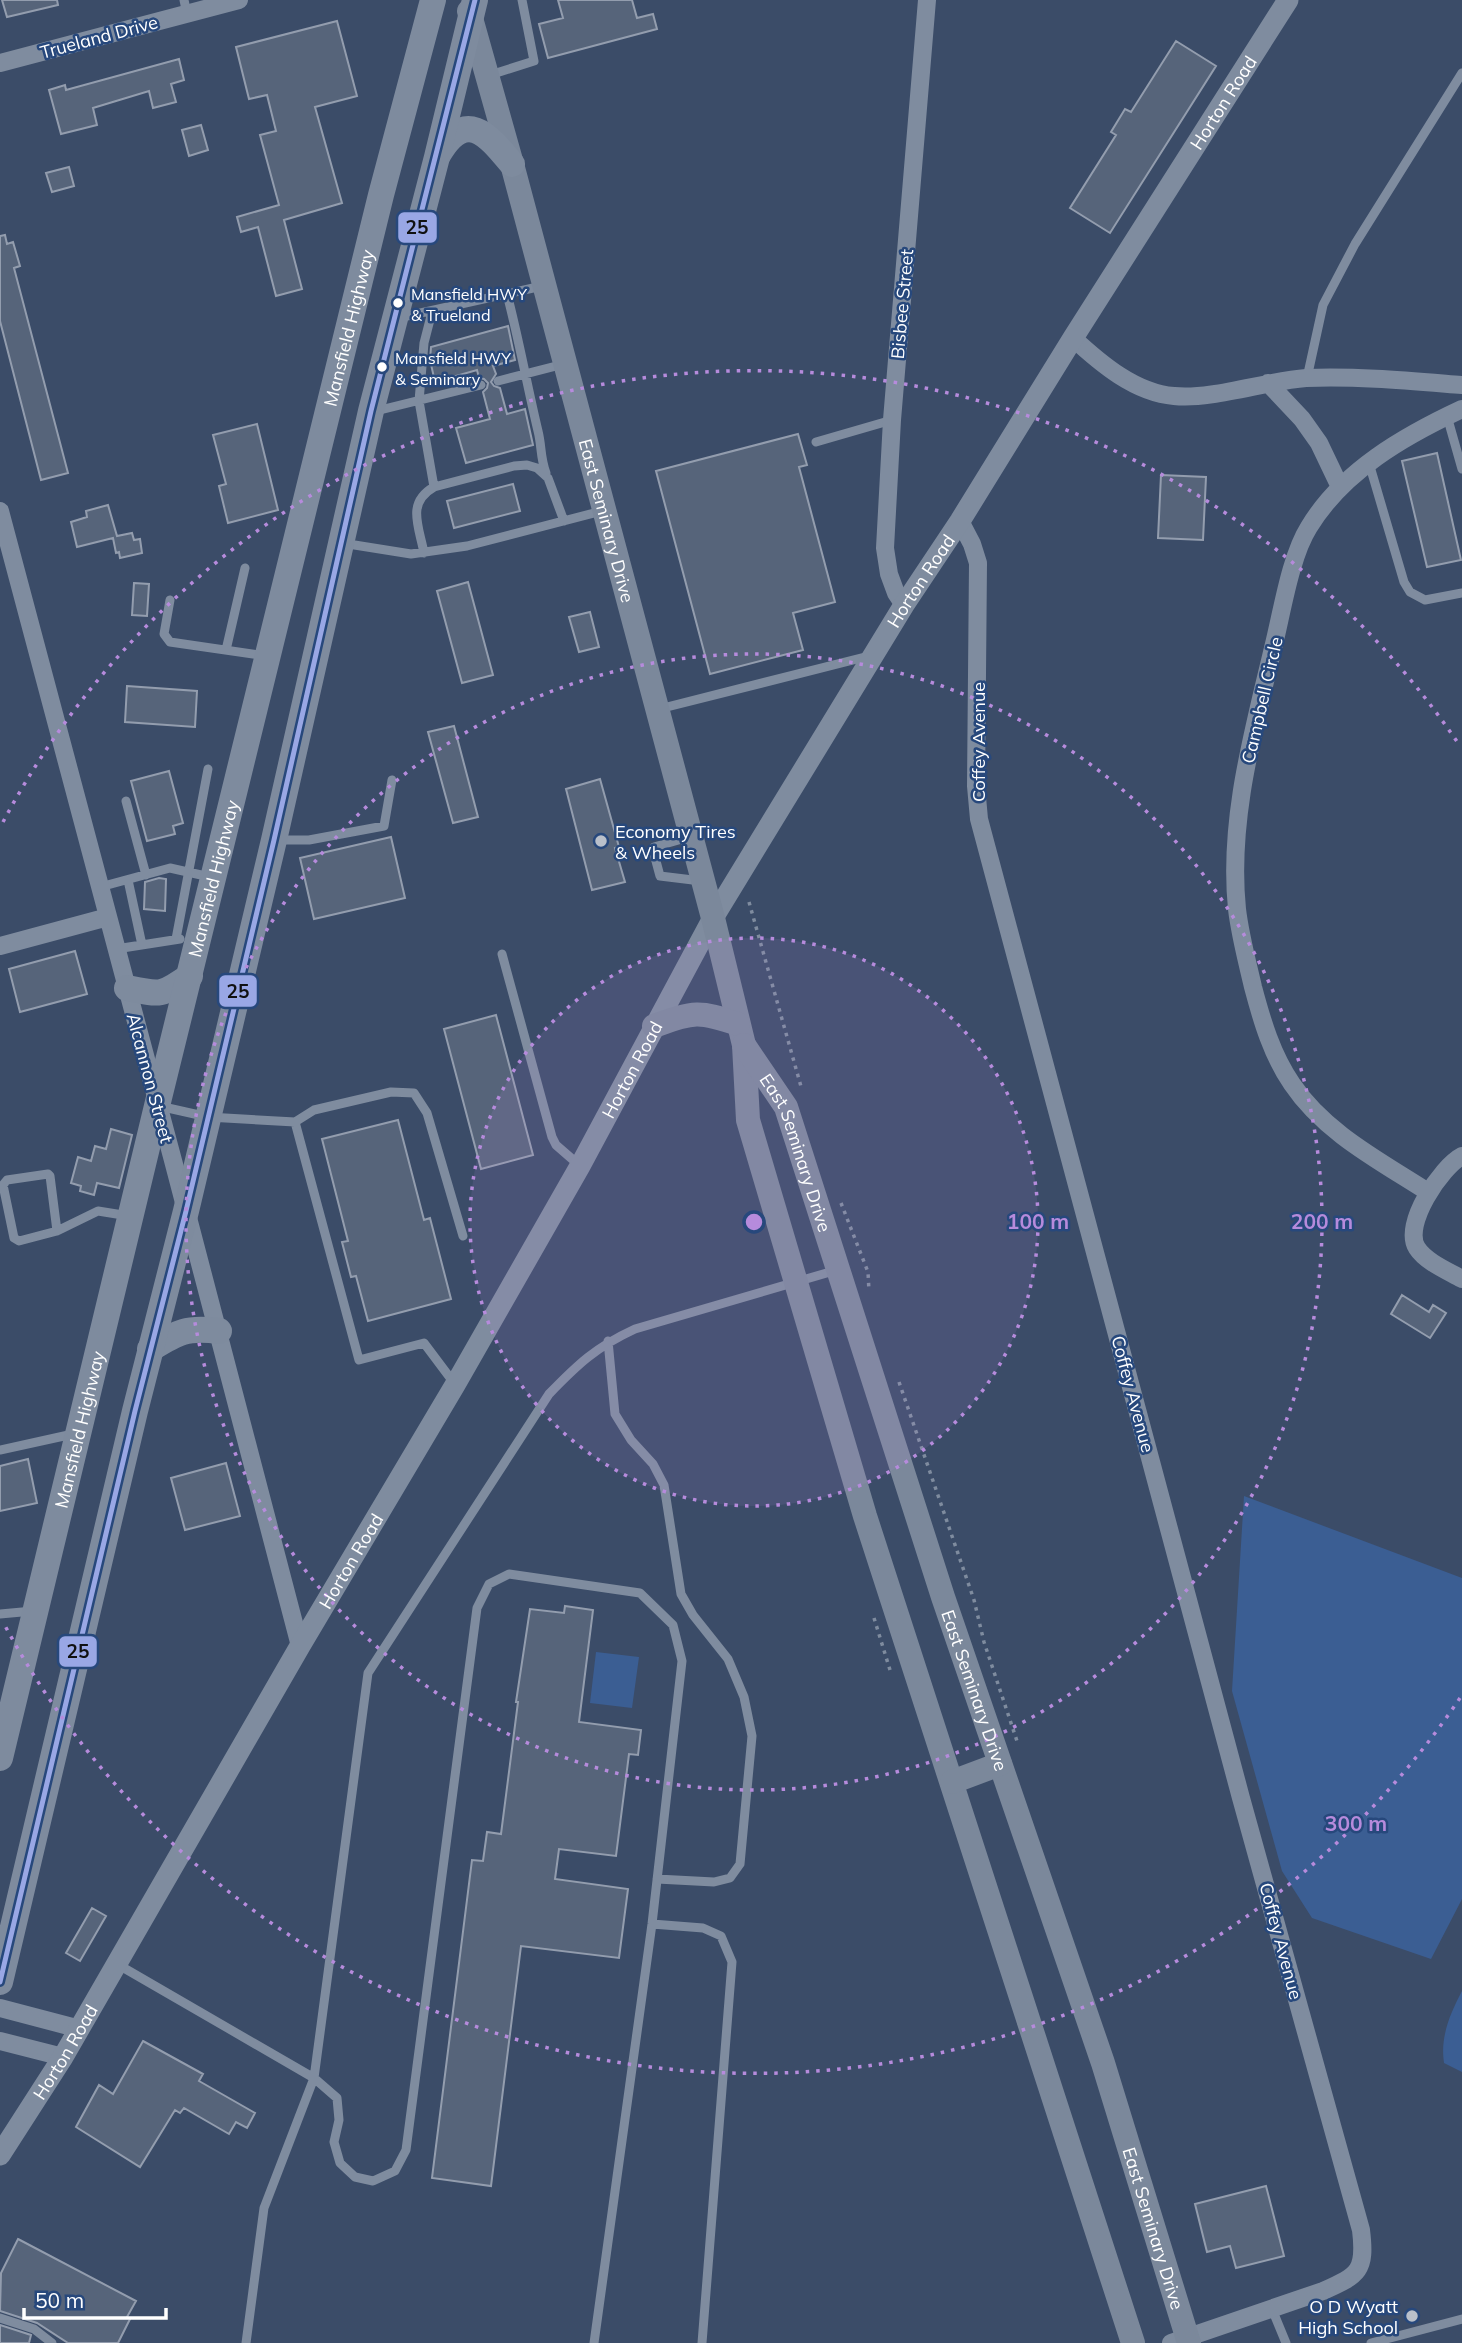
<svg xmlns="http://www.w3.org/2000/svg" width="1462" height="2343" viewBox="0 0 1462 2343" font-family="Mulish,sans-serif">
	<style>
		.green { fill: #3b5e93 }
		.building { fill: #56647a; stroke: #939dae; stroke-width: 2 }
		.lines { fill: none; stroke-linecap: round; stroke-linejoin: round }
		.path { stroke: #7f8c9f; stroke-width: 3.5; stroke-dasharray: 3.5 5; stroke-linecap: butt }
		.service { stroke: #7f8c9f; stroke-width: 9 }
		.minor { stroke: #7f8c9f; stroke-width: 18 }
		.tertiary { stroke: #7f8c9f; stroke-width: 21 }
		.secondary { stroke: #7b889b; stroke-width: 24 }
		.primary { stroke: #7e8b9e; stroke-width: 26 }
		.bus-1-casing { stroke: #27487c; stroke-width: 10 }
		.bus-1 { stroke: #99a7e5; stroke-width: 5 }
		.ring { fill: none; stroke: #b68bdc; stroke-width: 3.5; stroke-dasharray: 3.5 7 }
		.bus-dot { fill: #fff; stroke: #27487c; stroke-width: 2.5 }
		.poi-dot { fill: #bac0ca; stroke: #27487c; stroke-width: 2.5 }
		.labels { text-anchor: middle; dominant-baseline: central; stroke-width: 5; stroke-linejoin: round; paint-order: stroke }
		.bus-label { font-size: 16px; fill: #fff; stroke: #27487c; text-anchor: start }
		.street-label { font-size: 18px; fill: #fff; stroke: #27487c }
		.poi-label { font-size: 18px; fill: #fff; stroke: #27487c; text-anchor: start }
		.centre { fill: #b68bdc; stroke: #27487c; stroke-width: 3.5 }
		.ring-label { font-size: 21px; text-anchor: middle; font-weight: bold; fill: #b68bdc; stroke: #27487c; stroke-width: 5; stroke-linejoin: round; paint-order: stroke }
		.line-badge { stroke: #27487c; stroke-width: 2.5 }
		.pale-badge-label { font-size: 19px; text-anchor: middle; font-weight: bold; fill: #111 }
	</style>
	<rect width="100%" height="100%" fill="#3b4c68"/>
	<path class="green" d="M1244,1496L1462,1578V1899L1431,1959L1312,1918L1282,1871L1232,1691Z
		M596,1652L639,1657L632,1708L590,1703Z
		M1462,1991V2072L1444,2063C1440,2037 1450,2014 1462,1991Z"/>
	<path class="building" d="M2,0H57L58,5L7,17Z
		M558,0H632L637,18L653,14L657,29L548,58L539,24L563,18Z
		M337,21L357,96L315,107L342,203L284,220L302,289L276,296L258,227L241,232L237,217L279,205L260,135L276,131L267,95L249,99L236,47Z
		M1176,41L1216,66L1110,233L1070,208L1116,135L1111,132L1125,109L1131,112Z
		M179,59L184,80L171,84L176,102L153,108L149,91L93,108L97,125L61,134L49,90L65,85L66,90Z
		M201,125L208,150L189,156L182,130Z
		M69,167L74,186L52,192L46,173Z
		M5,235L7,244L13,242L20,266L14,268L68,473L41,480L0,321V236Z
		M508,326L515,360L493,366L496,374L491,382L494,386L500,388L507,414L525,409L533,445L466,463L456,428L490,419L483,392L487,388L488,383L484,379L479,378L477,370L435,382L430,360L431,347Z
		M257,424L278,510L228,523L219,486L226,484L213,435Z
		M798,434L807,465L799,467L835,602L793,613L803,650L710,674L656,471Z
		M1437,453L1461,560L1427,567L1402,461Z
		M1161,475L1206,477L1203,540L1158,538Z
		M513,484L520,511L454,528L447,501Z
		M108,505L117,536L132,533L134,540L140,539L142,553L120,558L119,552L116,553L113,538L77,547L71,522L87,517L86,511Z
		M468,582L493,675L462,683L437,591Z
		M134,583L149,584L147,616L132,615Z
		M590,612L599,647L579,652L569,617Z
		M127,686L197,691L195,727L125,722Z
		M454,726L478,817L453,823L428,732Z
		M169,771L183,823L173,826L175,834L147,841L131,781Z
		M600,779L619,847L615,848L625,882L592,890L566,789Z
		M391,837L405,898L314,919L300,858Z
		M159,878L166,879L165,911L144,909L145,882Z
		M75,951L87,994L20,1012L9,969Z
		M496,1015L533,1155L481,1169L444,1029Z
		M398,1120L424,1220L430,1218L451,1299L368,1321L356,1276L351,1277L342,1242L348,1241L322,1139Z
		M111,1129L132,1135L119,1188L97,1183L94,1195L80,1191L81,1186L71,1183L78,1157L91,1161L95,1146L106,1149Z
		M1402,1295L1429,1312L1433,1305L1446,1313L1430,1338L1391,1314Z
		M28,1459L37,1503L0,1511V1466Z
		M226,1463L240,1516L185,1530L171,1478Z
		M565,1606L593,1610L579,1722L641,1730L638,1755L629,1754L616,1856L559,1849L555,1879L628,1889L619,1958L521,1946L491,2186L432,2178L472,1860L483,1861L487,1832L501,1834L518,1702H516L530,1609L564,1613Z
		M92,1908L106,1916L80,1961L66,1953Z
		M143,2041L203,2074L199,2081L255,2113L247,2128L236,2122L229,2134L184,2108L180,2113L175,2110L140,2167L76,2127L99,2085L113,2094Z
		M1266,2186L1284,2256L1236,2268L1230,2246L1207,2252L1195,2204Z
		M18,2239L136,2301L127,2317L130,2319L118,2343H68L37,2323L0,2311L1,2273Z
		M0,2325L31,2335L29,2343H0Z"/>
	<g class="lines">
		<path class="path" d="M749,902L802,1090
			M841,1203L868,1272L869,1291
			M899,1382L974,1600L984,1642L1017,1741
			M874,1618L890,1670"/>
		<path class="service" d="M184,0L187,14
			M490,75L534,61L522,0
			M507,294C519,340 527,385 538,431C542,447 540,457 546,473
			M432,312L424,343L419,401L434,487
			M398,318L542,286
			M1307,378L1323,305L1355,244L1462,73
			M498,381L564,364
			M376,411L481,385
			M1447,416L1462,469
			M816,442L892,420
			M1369,463L1404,582L1410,592L1425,600L1462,593
			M342,543L411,554L467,546L602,511
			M424,553C419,526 406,503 434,487L514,466L527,465L537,468L548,478L564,521
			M170,600L164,634L170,642L266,656
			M226,650L245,568
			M659,709L869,656
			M126,801L146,875
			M689,837L654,847L653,850L660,876L701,881
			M276,840H309L384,826L392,780
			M128,880L142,945
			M100,887L170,868L210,877
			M176,939L208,769
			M116,949L180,939
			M502,954L552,1137L556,1145L579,1165
			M159,1106L208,1117L295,1122L359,1360L424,1343L454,1383
			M295,1122L314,1110L391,1092L414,1093L427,1113L463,1236
			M57,1231L50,1176L48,1174L7,1180L3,1185L14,1238L19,1241L57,1231L98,1211L129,1216
			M608,1341L615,1414L631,1440L653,1464L664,1485L681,1594L693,1615L728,1659L744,1697L752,1736L740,1864L730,1878L714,1882L657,1879
			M0,1450L73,1434
			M0,1614L33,1611
			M652,1924L703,1928L721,1936L732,1962L702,2343
			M117,1964L314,2078L368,1673L549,1394C578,1364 596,1347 635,1329L837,1270
			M1272,2309L1286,2343
			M0,2318L34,2329L52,2343
			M246,2343L264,2208L314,2078L337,2098L339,2120L334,2142L340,2163L355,2177L373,2181L395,2171L406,2150L477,1608L489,1584L509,1574L640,1593L673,1625L682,1661L652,1924L594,2343
			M1371,2343L1462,2319"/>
		<path class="minor" d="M0,63L239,0
			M1073,338C1100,363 1135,393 1174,396C1212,400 1266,381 1306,378C1358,376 1411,381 1462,385
			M1268,383L1302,419L1319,443L1340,487
			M0,511C100,889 203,1267 300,1646
			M960,521L972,544L978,563L976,786L979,819L1241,1798L1361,2230C1366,2271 1359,2275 1323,2291L1171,2343
			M904,605L896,593L889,574L885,548L892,420L927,0
			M0,946L108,917
			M1462,1156C1441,1167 1402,1225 1417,1248C1426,1262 1448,1271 1462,1279
			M1428,1192C1380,1161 1325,1133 1292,1084C1272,1055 1262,1021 1253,987C1247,961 1240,935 1237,909C1228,821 1253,733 1273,648C1282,613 1290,557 1309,527C1343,471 1404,436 1462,409
			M0,2008L80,2029
			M0,2041L63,2057"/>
		<path class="tertiary" id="s1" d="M0,2155L63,2057L300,1646L455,1385L580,1166L713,918L904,605L960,521L1073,338L1288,0"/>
		<g class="secondary">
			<path id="s2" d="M469,11L512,164L713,918L744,1045L748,1120L865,1516L1133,2343"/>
			<path d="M654,1026C694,1012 697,1010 738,1024"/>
			<path id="s3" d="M744,1045L786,1107L943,1597L1103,2063L1189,2343"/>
			<path d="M952,1782L1000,1764"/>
		</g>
		<g class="primary">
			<path d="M438,155C466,107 488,135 512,164"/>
			<path d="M127,988C161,995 161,996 190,976"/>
			<path d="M150,1349C178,1332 185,1327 219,1331"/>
			<path id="s4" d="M0,1758L157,1106L381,195L433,0"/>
			<path d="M0,1982L135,1411L186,1211L274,840L371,411L437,157L475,0"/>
		</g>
		<defs>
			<path id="bus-1" d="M0,1982L135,1411L186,1211L274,840L371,411L475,0"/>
		</defs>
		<use href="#bus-1" class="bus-1-casing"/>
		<use href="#bus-1" class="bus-1"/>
	</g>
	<circle cx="754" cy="1222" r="284" fill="#b68bdc" fill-opacity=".12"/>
	<g class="ring">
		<circle cx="754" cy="1222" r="284"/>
		<circle cx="754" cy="1222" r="568"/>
		<path d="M1460 1698A851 851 0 0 1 3 1622M3 822A851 851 0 0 1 1460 746"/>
	</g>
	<g class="bus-dot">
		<circle cx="398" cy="303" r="6"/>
		<circle cx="382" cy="367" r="6"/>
	</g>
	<g class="poi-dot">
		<circle cx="601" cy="841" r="7"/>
		<circle cx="1412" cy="2316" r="7"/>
	</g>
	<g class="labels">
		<g class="bus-label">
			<text x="411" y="294">Mansfield HWY<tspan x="411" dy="21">&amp; Trueland</tspan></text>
			<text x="395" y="358">Mansfield HWY<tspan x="395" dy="21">&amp; Seminary</tspan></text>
		</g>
		<g class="street-label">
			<text transform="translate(99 37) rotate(-15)">Trueland Drive</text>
			<text stroke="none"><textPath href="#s1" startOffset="2390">Horton Road</textPath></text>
			<text transform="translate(902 304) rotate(-85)">Bisbee Street</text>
			<text stroke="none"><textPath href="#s4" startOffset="1472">Mansfield Highway</textPath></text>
			<text stroke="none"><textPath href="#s2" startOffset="528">East Seminary Drive</textPath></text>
			<text stroke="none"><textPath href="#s1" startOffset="1824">Horton Road</textPath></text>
			<text transform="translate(1262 700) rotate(-77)">Campbell Circle</text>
			<text transform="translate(978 742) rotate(-90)">Coffey Avenue</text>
			<text stroke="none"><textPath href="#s4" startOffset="905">Mansfield Highway</textPath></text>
			<text stroke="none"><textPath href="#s1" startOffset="1256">Horton Road</textPath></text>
			<text transform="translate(150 1078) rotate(75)">Alcannon Street</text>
			<text stroke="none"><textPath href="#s3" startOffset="121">East Seminary Drive</textPath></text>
			<text transform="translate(1133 1394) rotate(75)">Coffey Avenue</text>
			<text stroke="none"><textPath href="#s4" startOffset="338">Mansfield Highway</textPath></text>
			<text stroke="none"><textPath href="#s1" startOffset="690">Horton Road</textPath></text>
			<text stroke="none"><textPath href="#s3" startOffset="688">East Seminary Drive</textPath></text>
			<text transform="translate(1281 1941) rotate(75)">Coffey Avenue</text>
			<text stroke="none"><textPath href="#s1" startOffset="122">Horton Road</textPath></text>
			<text stroke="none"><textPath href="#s3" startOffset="1255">East Seminary Drive</textPath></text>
		</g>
		<g class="poi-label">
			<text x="615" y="831">Economy Tires<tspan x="615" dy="21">&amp; Wheels</tspan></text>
			<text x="1398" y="2306" text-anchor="end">O D Wyatt<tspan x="1398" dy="21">High School</tspan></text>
		</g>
	</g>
	<circle cx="754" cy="1222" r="10" class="centre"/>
	<g class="ring-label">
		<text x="1038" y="1229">100 m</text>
		<text x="1322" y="1229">200 m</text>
		<text x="1356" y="1831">300 m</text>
	</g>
	<g class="line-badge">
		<rect x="397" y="211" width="41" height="33" rx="7" fill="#99a7e5"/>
		<rect x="218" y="974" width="40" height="34" rx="7" fill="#99a7e5"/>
		<rect x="58" y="1635" width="40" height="33" rx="7" fill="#99a7e5"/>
	</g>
	<g class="pale-badge-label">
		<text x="417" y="234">25</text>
		<text x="238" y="998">25</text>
		<text x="78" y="1658">25</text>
	</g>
	<path d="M24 2308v10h142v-10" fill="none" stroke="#ffffff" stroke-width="3.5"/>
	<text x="35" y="2308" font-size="21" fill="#ffffff" stroke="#27487c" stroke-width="5" paint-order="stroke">50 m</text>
</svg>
